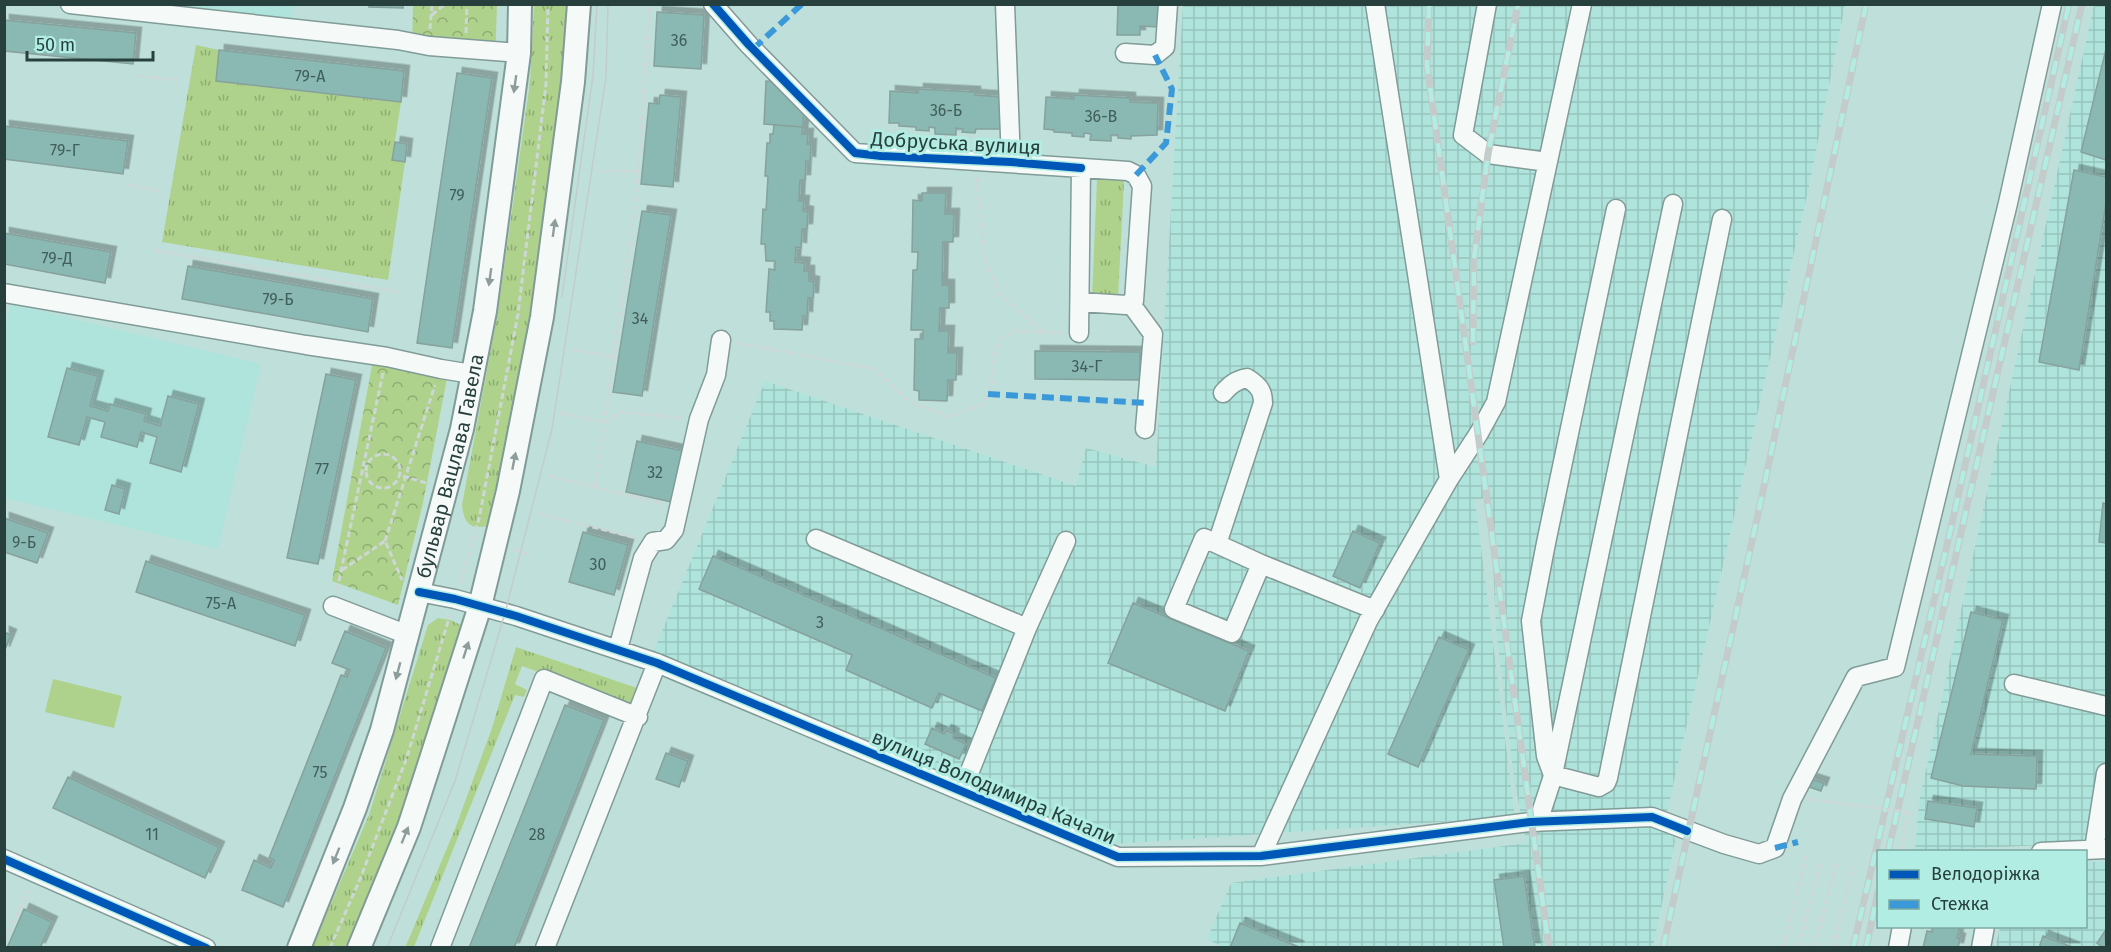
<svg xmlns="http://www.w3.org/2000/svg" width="2111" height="952" viewBox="0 0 2111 952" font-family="'Fira Sans',sans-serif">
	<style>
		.built { fill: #afe4dc }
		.industrial { fill: url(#industrial-grid) }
		.grass { fill: url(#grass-tufts) }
		.park { fill: url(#park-crowns) }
		.pitch { fill: #aed28b }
		.building { fill: #8ab8b2; stroke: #87a19d; stroke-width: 1.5; filter: url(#shadow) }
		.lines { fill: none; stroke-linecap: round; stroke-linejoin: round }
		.minor-casing { stroke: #819b97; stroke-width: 21 }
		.major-casing { stroke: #819b97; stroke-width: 26 }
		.path { stroke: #cdd7d5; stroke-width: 3; stroke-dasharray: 6 3; stroke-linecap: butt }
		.minor { stroke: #f5faf9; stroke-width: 18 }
		.major { stroke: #f5faf9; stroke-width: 22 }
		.tram { stroke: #c3cccb; stroke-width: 1.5 }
		.rail-casing { stroke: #c3cccb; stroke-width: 7 }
		.rail { stroke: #b2ede3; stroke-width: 4.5; stroke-dasharray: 14; stroke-linecap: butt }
		.path-bridge { stroke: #cdd7d5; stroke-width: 3; stroke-dasharray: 6 3; stroke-linecap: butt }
		.quiet { stroke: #3c99d9; stroke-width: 6; stroke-dasharray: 12 6; stroke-linecap: butt }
		.cycleway-casing { stroke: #b2ede3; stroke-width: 11 }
		.cycleway { stroke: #0057b8; stroke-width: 8 }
		.oneway { fill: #8e9d9b }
		.labels { text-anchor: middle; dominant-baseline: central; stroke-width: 6; stroke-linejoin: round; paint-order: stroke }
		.number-label { font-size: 16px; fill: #405e5a }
		.street-label { font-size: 20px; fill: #28403d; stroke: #b2ede3 }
	</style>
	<defs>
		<pattern id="industrial-grid" width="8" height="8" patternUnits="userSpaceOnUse" patternTransform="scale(1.5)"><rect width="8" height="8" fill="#afe4dc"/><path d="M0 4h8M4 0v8" fill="none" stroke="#97c5be"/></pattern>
		<pattern id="grass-tufts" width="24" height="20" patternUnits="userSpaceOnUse" patternTransform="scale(1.5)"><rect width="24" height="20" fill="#aed28b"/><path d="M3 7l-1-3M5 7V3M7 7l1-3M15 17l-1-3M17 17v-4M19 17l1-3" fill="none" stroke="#8eac73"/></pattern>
		<pattern id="park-crowns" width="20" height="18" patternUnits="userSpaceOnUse" patternTransform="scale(1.5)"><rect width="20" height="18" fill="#aed28b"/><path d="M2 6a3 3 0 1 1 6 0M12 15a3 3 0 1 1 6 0" fill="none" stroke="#8eac73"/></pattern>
		<filter id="shadow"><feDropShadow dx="5.5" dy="-5.5" stdDeviation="0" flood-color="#0004"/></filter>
	</defs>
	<rect width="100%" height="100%" fill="#bfe0da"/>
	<path class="built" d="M149,5H293L292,20Z
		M11,304L261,364L218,549L5,498L4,333Z"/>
	<path class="industrial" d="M1183,5H1845L1808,191L1667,812L1675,841L1653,947L1225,948L1207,939L1231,883L1526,843L1514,778L1496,629L1490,497L1475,500L1515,817L1115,844L654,651L765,381L1076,486L1086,448L1156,467Z
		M2094,5H2106V842L1915,851L1919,802Z
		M2086,862H2106V947L1995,948L2000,927L2086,926Z"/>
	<path class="grass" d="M534,5H568L566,81L538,314L492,525C472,530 464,526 462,505L498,311L530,82Z
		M196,45L219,50L216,81L401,102L392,160L405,162L388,280L162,242Z
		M1097,179L1124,181L1118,298L1092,297Z
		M438,618L450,620L461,625L464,636L399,823L349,947L312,948L369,815L428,625Z
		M516,647L643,690L636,704L630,705L522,666L515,684L527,690L524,697L515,695L414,947L405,948L455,829L492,728Z"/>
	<path class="park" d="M413,5H497L495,60L412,48Z
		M373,360L448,373L423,503L398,605L332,581Z"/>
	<path class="pitch" d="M53,679L122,696L114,728L45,712Z"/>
	<path class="building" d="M369,4H403V8L369,7Z
		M1118,4H1159L1158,27L1140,26V35H1117Z
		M657,12L704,15L701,69L654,66Z
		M4,20L136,33L133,64L4,51Z
		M2106,49V160L2081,152Z
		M219,50L404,71L401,102L216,81Z
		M457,73L492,78L452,348L417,343Z
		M766,81L782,82L804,107L803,127L764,124Z
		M918,89L975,92V95L1003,97L1001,129H976L975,133L962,132L963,129L956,128V135L935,134V128L929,127V131L916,130V127L899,126V123H889L890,91L918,93Z
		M660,95L681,97L673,187L641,184L649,103L659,104Z
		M1074,95L1130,98V102L1158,103L1157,135L1131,136V139L1118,138V135H1111V141L1090,140L1091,134L1084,133V137L1072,136V133L1054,132V130L1044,129L1046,97L1074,99Z
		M774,125L803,127L802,134H808L807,144H811L810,162L806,161L805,180H800L799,201H804L803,211L808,212L807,229H802L801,248L796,247L795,262L805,263L804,271H809V281L814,282L813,298H808L807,317L803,316L802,330L774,329V321H770V312H766L769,269L775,270V261H766L765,244H761L763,209L766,210L768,176H765L767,143H770V134H773Z
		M4,126L128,141L123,174L4,159Z
		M395,142L407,144L405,162L392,160Z
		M2074,170L2106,177V203L2079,370L2039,362Z
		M922,193H946L945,214H954L953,242H943L942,285H949V308H940L939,331H949L948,353H957L956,380H948L947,401L919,400V391L914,390L915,339H923V330H911L913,270H917L918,252H912L913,200L922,201Z
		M642,211L671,215L642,396L613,392Z
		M4,233L111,252L105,283L4,264Z
		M188,266L373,299L368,332L182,299Z
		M1035,351L1140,352V380L1035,379Z
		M67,368L98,376L90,406L108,411L110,404L146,414L144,421L160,426L168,396L199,404L181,472L150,463L157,437L141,432L137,447L101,437L105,422L87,417L79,445L48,437Z
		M326,374L356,380L318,564L287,558Z
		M637,441L683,451L672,502L626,492Z
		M112,485L125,489L119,514L105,510Z
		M2103,503L2106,504V543L2099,542Z
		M4,518L48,533L37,563L4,552Z
		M1353,531L1380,543L1360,588L1333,576Z
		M583,532L628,545L614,595L569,582Z
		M713,556L996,678L982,711L939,693L932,708L846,670L852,655L699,589Z
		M146,561L305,615L295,646L136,592Z
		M1133,603L1249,651L1225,711L1108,663Z
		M1971,612L2003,620L1971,754L2037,756L2036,789L1963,786L1931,778Z
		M345,631L386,648L283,907L242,890L254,860L271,868L274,860L269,858L330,704L341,675L347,677L349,672L350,670L332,663Z
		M4,632L11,635L4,652Z
		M1439,637L1469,650L1418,767L1388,754Z
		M565,705L604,720L514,948H469Z
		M932,728L944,734L946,730L954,734L953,738L966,744L959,759L925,744Z
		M666,753L688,761L679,787L656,779Z
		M68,777L219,847L205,878L53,808Z
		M1811,779L1824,783L1821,791L1809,787Z
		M1928,801L1977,808L1974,827L1925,819Z
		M1524,876L1535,948H1504L1494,880Z
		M24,909L52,922L40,948H7Z
		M1240,923L1299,947L1230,948Z
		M1933,926H1960L1957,938L1960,939L1958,948H1923L1927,931L1932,932Z
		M2105,931L2106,948H2103L2097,943Z
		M2043,936L2075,948H2039Z"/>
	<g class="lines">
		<defs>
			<path id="minor" d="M70,4L398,40L429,46L519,53
				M713,4L749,45L855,153L1128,171L1136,175L1142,186L1134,301L1126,305L1080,302
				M1005,4L1011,162
				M1487,4L1463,135L1488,154L1548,162
				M1125,53L1155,55L1165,47L1168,4
				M1616,209L1546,543L1531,621L1546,756L1553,775L1599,787L1606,783L1608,778L1722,219
				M4,293L306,345L387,357L441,369L472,374
				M1131,304L1153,334L1145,429
				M1079,333L1081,168
				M1449,479L1479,433L1496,402L1582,4
				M816,539L1027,628
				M1217,544L1263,403C1263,390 1258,385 1247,378C1236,380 1230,385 1223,393
				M1261,564L1232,633L1174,609L1204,538L1261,564L1375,610
				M419,592L455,599L516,616L657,663L1118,857L1261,856L1530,822L1652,817L1724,844L1759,854L1775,848L1792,799L1856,677L1895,667L2008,203L2052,4
				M333,606L408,635
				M618,649L643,558L653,542L666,540L674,530L699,419L716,375L721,340
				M2014,684L2106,706
				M962,791L1027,628L1066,541
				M1538,822L1552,779L1673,204
				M2094,849L2106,773
				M2041,852L2106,849
				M1261,856L1368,621L1449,479L1375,4
				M4,859L206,948
				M440,948L544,679L638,717
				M545,948L657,663
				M1898,948L1902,926
				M1981,948L1985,926"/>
			<g id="major">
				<path id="s1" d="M299,948L355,808L382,730L462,429L485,311L519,53L520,4"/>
				<path d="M359,948L409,827L432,756L480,606L508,491L542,317L573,82L579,4"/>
			</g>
		</defs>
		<use href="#minor" class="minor-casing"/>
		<use href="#major" class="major-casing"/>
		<path class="path" d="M432,15L445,4
			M430,29L432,4
			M466,33L467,4
			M136,76L180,80
			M597,171H638
			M977,177L985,261L1000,294L1042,331
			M125,184L162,192
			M153,250L398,292
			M737,343L874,369L910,402L949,417L981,405L991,389L993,358L1001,338L1016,331L1063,333
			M571,349L613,357
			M560,413L604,422L621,412L682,418
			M366 471a17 17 0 1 1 34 0a17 17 0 1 1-34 0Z
			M403,476L429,484
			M548,476L664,504
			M595,487L636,199L650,4
			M540,514L637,538
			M385,541L435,385
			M514,549L532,556
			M342,570L385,541L402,580
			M460,583L479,519L518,314L546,84L548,4
			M337,590L383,373
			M1901,852L1908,812
			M4,942L29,889
			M330,948L360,879L407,757L450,615
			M1783,948L1806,856
			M1798,948L1821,860
			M1814,948L1836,863
			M1833,948L1853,866"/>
		<use href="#minor" class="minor"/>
		<use href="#major" class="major"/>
		<path class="tram" d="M562,297L593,75L597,4
			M387,948L455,781L505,613L552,429L606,77L608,4"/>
		<defs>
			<path id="rail" d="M1429,4L1427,65L1549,948
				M1473,342L1474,259L1488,154L1518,4
				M1888,852L2082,4
				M1663,948L1763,491L1866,4
				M1853,948L1950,532L2069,4
				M1866,948L1878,892"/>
		</defs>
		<use href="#rail" class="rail-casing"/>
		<use href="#rail" class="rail"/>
		<path class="path-bridge" d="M1805,799L1908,812"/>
		<path class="quiet" d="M753,49L802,4
			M1136,175L1166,143L1172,89L1155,55
			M988,394L1147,403
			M1775,848L1798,842"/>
		<defs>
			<path id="cycleway" d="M713,4L749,45L855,153L881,156L1011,162L1081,168
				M419,592L455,599L516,616L657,663L1118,857L1261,856L1530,822L1652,817L1687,831
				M4,859L206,948"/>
		</defs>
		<use href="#cycleway" class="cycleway-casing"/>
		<use href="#cycleway" class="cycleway"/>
	</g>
	<defs><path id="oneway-solid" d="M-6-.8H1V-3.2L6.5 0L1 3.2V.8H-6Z" transform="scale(1.5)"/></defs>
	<g class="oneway">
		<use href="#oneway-solid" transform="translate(515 84) rotate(98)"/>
		<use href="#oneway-solid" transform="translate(554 228) rotate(-82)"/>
		<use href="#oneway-solid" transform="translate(490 277) rotate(98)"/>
		<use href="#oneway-solid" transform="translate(514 461) rotate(-79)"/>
		<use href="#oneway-solid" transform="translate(466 650) rotate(-72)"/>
		<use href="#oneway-solid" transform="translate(398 671) rotate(105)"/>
		<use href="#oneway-solid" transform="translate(405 835) rotate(-68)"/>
		<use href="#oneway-solid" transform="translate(336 856) rotate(112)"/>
	</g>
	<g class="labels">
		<g class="number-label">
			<text x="679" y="40">36</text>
			<text x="310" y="76">79-А</text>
			<text x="946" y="110">36-Б</text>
			<text x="1101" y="116">36-В</text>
			<text x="65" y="150">79-Г</text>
			<text x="457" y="195">79</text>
			<text x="57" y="258">79-Д</text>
			<text x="278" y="299">79-Б</text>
			<text x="640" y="318">34</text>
			<text x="1087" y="366">34-Г</text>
			<text x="322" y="469">77</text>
			<text x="655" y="472">32</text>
			<text x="24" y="542">9-Б</text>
			<text x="598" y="564">30</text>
			<text x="221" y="603">75-А</text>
			<text x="820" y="622">3</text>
			<text x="320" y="772">75</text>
			<text x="152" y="834">11</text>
			<text x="537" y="834">28</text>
		</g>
		<g class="street-label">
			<text transform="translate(956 143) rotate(3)">Добруська вулиця</text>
			<text stroke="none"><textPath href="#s1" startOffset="506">бульвар Вацлава Гавела</textPath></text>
			<text transform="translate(994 787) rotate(23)">вулиця Володимира Качали</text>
		</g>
	</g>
	<rect width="2111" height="952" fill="none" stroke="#28403d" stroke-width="12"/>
	<rect x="1877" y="850" width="210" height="78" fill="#b2ede3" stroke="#7ba8a1" stroke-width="1.5"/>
	<rect x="1889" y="870" width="30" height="9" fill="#0057b8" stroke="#7ba8a1" stroke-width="1.5"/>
	<text x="1931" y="880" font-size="18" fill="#28403d">Велодоріжка</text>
	<rect x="1889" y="900" width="30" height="9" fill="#3c99d9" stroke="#7ba8a1" stroke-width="1.5"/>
	<text x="1931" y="910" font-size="18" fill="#28403d">Стежка</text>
	<path d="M27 51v9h126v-9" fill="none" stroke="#28403d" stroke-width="3"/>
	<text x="36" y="51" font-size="18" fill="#28403d" stroke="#b2ede3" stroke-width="4.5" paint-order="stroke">50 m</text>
</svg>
